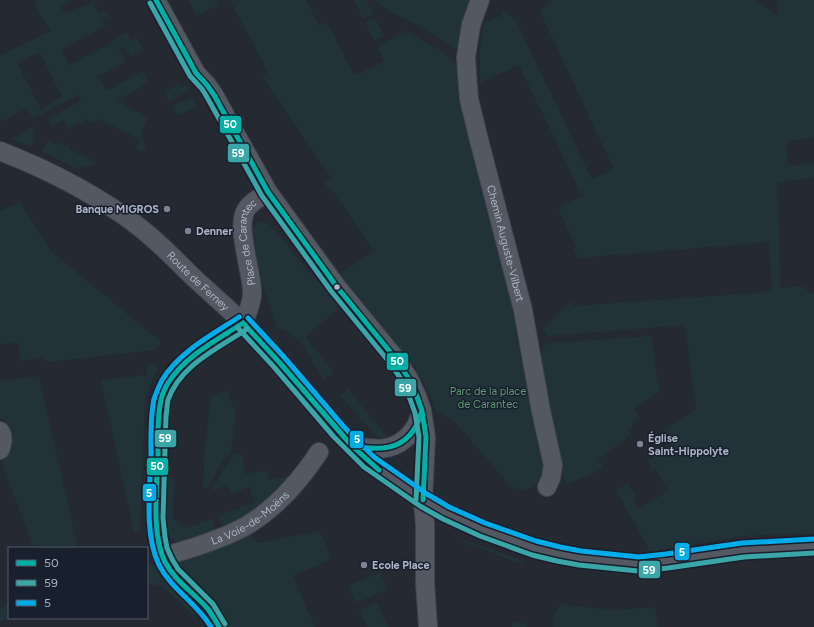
<svg xmlns="http://www.w3.org/2000/svg" width="814" height="627" viewBox="0 0 814 627" font-family="Figtree,sans-serif">
	<style>
		.green { fill: #213338; fill-rule: evenodd }
		.lines { fill: none; stroke-linecap: round; stroke-linejoin: round }
		.minor-casing { stroke: #40444c; stroke-width: 20 }
		.minor { stroke: #545862; stroke-width: 18 }
		.bus-1-casing { stroke: #181f2d; stroke-width: 8 }
		.bus-2-casing { stroke: #181f2d; stroke-width: 8 }
		.bus-3-casing { stroke: #181f2d; stroke-width: 8 }
		.bus-1 { stroke: #00b0a4; stroke-width: 5 }
		.bus-2 { stroke: #3aa6a8; stroke-width: 5 }
		.bus-3 { stroke: #00ace7; stroke-width: 5 }
		.poi-dot { fill: #7c8392; stroke: #181f2d; stroke-width: 1.5 }
		.bus-dot { fill: #acb4c6; stroke: #181f2d; stroke-width: 1.5 }
		.labels { text-anchor: middle; dominant-baseline: central; stroke-width: 3; stroke-linejoin: round; paint-order: stroke }
		.poi-label { font-size: 11px; font-weight: bold; fill: #acb4c6; stroke: #181f2d; text-anchor: start }
		.street-label { font-size: 11px; fill: #acb4c6; stroke: #181f2d }
		.park-label { font-size: 11px; fill: #629873; stroke: #181f2d }
		.line-badge { stroke: #181f2d; stroke-width: 1.5 }
		.badge-label { font-size: 11px; text-anchor: middle; font-weight: bold; fill: #fff }
	</style>
	<rect width="100%" height="100%" fill="#242932"/>
	<path class="green" d="M34,0H73L61,7L64,12L65,11V13L97,0V2L93,4L99,13L106,10L109,17L102,19L106,26L62,49L69,65L114,42L113,40L127,32L131,41L137,38L144,50L130,57L125,46L119,50L126,62L98,76L106,91L143,71L148,82L117,101L148,118L141,133L146,150L138,151L136,147L140,139L99,119L94,124L85,119L84,121L68,129L64,120L51,126L48,119L81,101L78,95L33,119L27,108L0,122V55L51,31L40,15ZM39,52L62,97L41,109L17,63Z
		M188,0H216L219,5L196,16Z
		M230,0H306L319,26L327,22L354,76L384,61L377,47L406,31L442,51L457,66L460,89L514,307L516,332L543,468C541,486 524,496 509,485L457,424L439,412L435,409L430,395L418,373L405,355L339,274L374,251L332,190L330,191L324,183L331,177L262,76L268,72Z
		M354,0H366L373,14L363,18Z
		M375,0H472L460,49L456,50L421,27L385,9Z
		M550,0H756L777,15V0H814V138L786,141L788,166L814,163V178L778,182L780,288L804,286L809,293H814V533L743,536L650,552L616,490L628,483L636,496L633,498L639,509L668,491L655,468L652,470L648,461L660,450L661,452L670,445L665,429L696,410L685,325L548,336L543,330L572,300L573,306L766,292L772,290L769,242L578,258L573,249L576,247L558,208L582,196L519,65L480,83V50L484,23L501,16L504,10L515,19L592,179L614,169L540,12Z
		M375,18L384,36L374,41L365,23Z
		M179,84L181,88L186,85L189,91L169,101L165,92Z
		M192,97L196,107L177,116L172,106Z
		M33,127L35,130L32,135L36,137L31,147L11,139Z
		M48,141L57,145L62,142L65,147L68,145L71,150L97,163L87,168L82,166L80,170L42,152Z
		M20,202L51,251L161,342L155,350L47,362L43,357L21,361L18,342L0,344V211Z
		M258,222H264L269,224L340,308L305,337L333,371L324,380L300,341L284,330L278,329L262,284L253,241L252,229Z
		M651,336L660,392L633,409L640,418L627,430L631,435L598,459L604,468L566,485L557,454L542,376L541,351L543,346L548,343Z
		M147,364H155L159,367L150,385L145,400L140,532H134L101,380L147,375Z
		M39,376L78,548H34L2,463C16,448 18,431 0,418V381Z
		M348,389L388,438C383,440 380,437 375,434L340,396Z
		M227,390L237,417L235,418L231,452L224,459L207,489L203,487C204,456 207,426 211,396Z
		M235,453L242,454L245,474L267,470L270,480L289,476L290,481L267,504L244,518L223,527L218,516L255,502L249,487L231,494L228,485L210,492L226,466Z
		M167,477H174L173,518L188,528L212,519L216,531C209,533 202,536 195,538C180,544 172,547 166,528Z
		M320,531L332,559L293,576L315,627H229L225,617L211,597L188,579L177,565V562L250,533L257,543Z
		M459,540H465L523,561L521,564Z
		M153,564L195,611L194,616L165,588L147,583V565Z
		M380,572L388,589L356,603L348,586Z
		M377,602L388,627H367L359,610Z
		M9,603L10,618L0,622V609Z
		M560,604L613,610L655,607L658,627H553L554,614Z
		M512,621L523,624L528,627H512Z"/>
	<g class="lines">
		<defs>
			<g id="minor">
				<path d="M156,0L196,73L207,85L214,95L268,192L337,287L396,359L409,379L417,396L422,411L426,437L423,500L425,526V583L428,627"/>
				<path id="s1" d="M480,0L471,25L466,57L467,74L469,99L478,136L523,310L541,411L553,465L551,478L547,487"/>
				<path id="s2" d="M0,151C44,168 85,189 123,215C148,232 171,255 192,276C209,292 228,308 245,325C272,354 298,385 325,415C338,431 352,446 368,460C381,472 396,482 410,491C461,524 520,548 580,558C603,561 628,565 651,563C682,561 712,553 742,550C766,547 790,547 814,546"/>
				<path id="s3" d="M243,323L189,359L175,374L167,385L162,399L158,431L157,533L163,556C186,551 208,543 230,534C235,531 241,529 246,526C276,508 300,481 319,452"/>
				<path id="s4" d="M243,323C247,314 252,304 252,294C253,272 233,223 248,207C253,201 261,197 268,192"/>
				<path d="M0,431C4,437 3,443 0,450"/>
				<path d="M352,446C373,449 389,453 406,438C410,435 413,430 416,426C418,421 420,416 422,411"/>
			</g>
		</defs>
		<use href="#minor" class="minor-casing"/>
		<use href="#minor" class="minor"/>
		<defs>
			<path id="bus-1" d="M156,0L196,73L207,85L214,95L268,192L337,287L396,359L409,379L417,396L422,411L426,437L423,500
				M243,323L279,362L352,446L379,470
				M352,446C377,450 402,452 416,426C419,421 420,416 422,411L415,392
				M219,627C216,621 212,615 208,609C194,593 175,581 165,562C151,534 157,486 158,454C158,437 157,417 161,400C162,395 165,388 168,383C185,356 217,340 243,323"/>
			<path id="bus-2" d="M150,3L190,76L202,89L208,99L262,196L331,291L390,363L403,382L410,399L415,413L419,437L416,500
				M238,328L274,367L334,437L364,467L420,506L443,519L480,536L532,555L557,561L579,565L638,571L668,568L744,557L814,553
				M225,624L213,604L178,569L172,559L167,548L165,537L163,518L166,416C167,411 167,405 168,400C180,365 219,348 247,329"/>
			<path id="bus-3" d="M248,318L284,357L344,427L374,457L427,494L449,507L485,523L536,541L560,547L581,551L639,557L666,554L742,543L814,539
				M211,627C197,603 171,589 159,565C144,534 150,490 151,457C151,438 150,418 154,399C156,393 159,386 162,380C180,351 212,335 239,317"/>
		</defs>
		<use href="#bus-1" class="bus-1-casing"/>
		<use href="#bus-2" class="bus-2-casing"/>
		<use href="#bus-3" class="bus-3-casing"/>
		<use href="#bus-1" class="bus-1"/>
		<use href="#bus-2" class="bus-2"/>
		<use href="#bus-3" class="bus-3"/>
	</g>
	<g class="poi-dot">
		<circle cx="167" cy="209" r="4"/>
		<circle cx="188" cy="231" r="4"/>
		<circle cx="640" cy="444" r="4"/>
		<circle cx="364" cy="565" r="4"/>
	</g>
	<circle class="bus-dot" cx="337" cy="287" r="3.5"/>
	<g class="labels">
		<g class="poi-label">
			<text x="159" y="209" text-anchor="end">Banque MIGROS</text>
			<text x="196" y="231">Denner</text>
			<text x="648" y="438">Église<tspan x="648" dy="13">Saint-Hippolyte</tspan></text>
			<text x="372" y="565">Ecole Place</text>
		</g>
		<g class="street-label">
			<text stroke="none"><textPath href="#s1" startOffset="250">Chemin Auguste-Vilbert</textPath></text>
			<text stroke="none"><textPath href="#s4" startOffset="84">Place de Carantec</textPath></text>
			<text stroke="none"><textPath href="#s2" startOffset="239">Route de Ferney</textPath></text>
			<text stroke="none"><textPath href="#s3" startOffset="368">La Voie-de-Moëns</textPath></text>
		</g>
		<g class="park-label">
			<text x="488" y="391">Parc de la place<tspan x="488" dy="13">de Carantec</tspan></text>
		</g>
	</g>
	<g class="line-badge">
		<rect x="219" y="115" width="23" height="19" rx="4" fill="#00b0a4"/>
		<rect x="227" y="143" width="23" height="20" rx="4" fill="#3aa6a8"/>
		<rect x="386" y="352" width="23" height="19" rx="4" fill="#00b0a4"/>
		<rect x="394" y="378" width="23" height="19" rx="4" fill="#3aa6a8"/>
		<rect x="154" y="429" width="23" height="19" rx="4" fill="#3aa6a8"/>
		<rect x="349" y="430" width="15" height="19" rx="4" fill="#00ace7"/>
		<rect x="146" y="457" width="23" height="19" rx="4" fill="#00b0a4"/>
		<rect x="142" y="483" width="15" height="19" rx="4" fill="#00ace7"/>
		<rect x="674" y="542" width="16" height="19" rx="4" fill="#00ace7"/>
		<rect x="638" y="560" width="23" height="19" rx="4" fill="#3aa6a8"/>
	</g>
	<g class="badge-label">
		<text x="230" y="128">50</text>
		<text x="238" y="157">59</text>
		<text x="397" y="365">50</text>
		<text x="405" y="392">59</text>
		<text x="165" y="442">59</text>
		<text x="357" y="443">5</text>
		<text x="157" y="470">50</text>
		<text x="149" y="497">5</text>
		<text x="682" y="556">5</text>
		<text x="649" y="574">59</text>
	</g>
	<rect x="8" y="547" width="140" height="72" fill="#181f2d" stroke="#535b6a"/>
	<rect x="16" y="560" width="20" height="6" fill="#00b0a4" stroke="#535b6a"/>
	<text x="44" y="567" font-size="12" fill="#acb4c6">50</text>
	<rect x="16" y="580" width="20" height="6" fill="#3aa6a8" stroke="#535b6a"/>
	<text x="44" y="587" font-size="12" fill="#acb4c6">59</text>
	<rect x="16" y="600" width="20" height="6" fill="#00ace7" stroke="#535b6a"/>
	<text x="44" y="607" font-size="12" fill="#acb4c6">5</text>
</svg>
